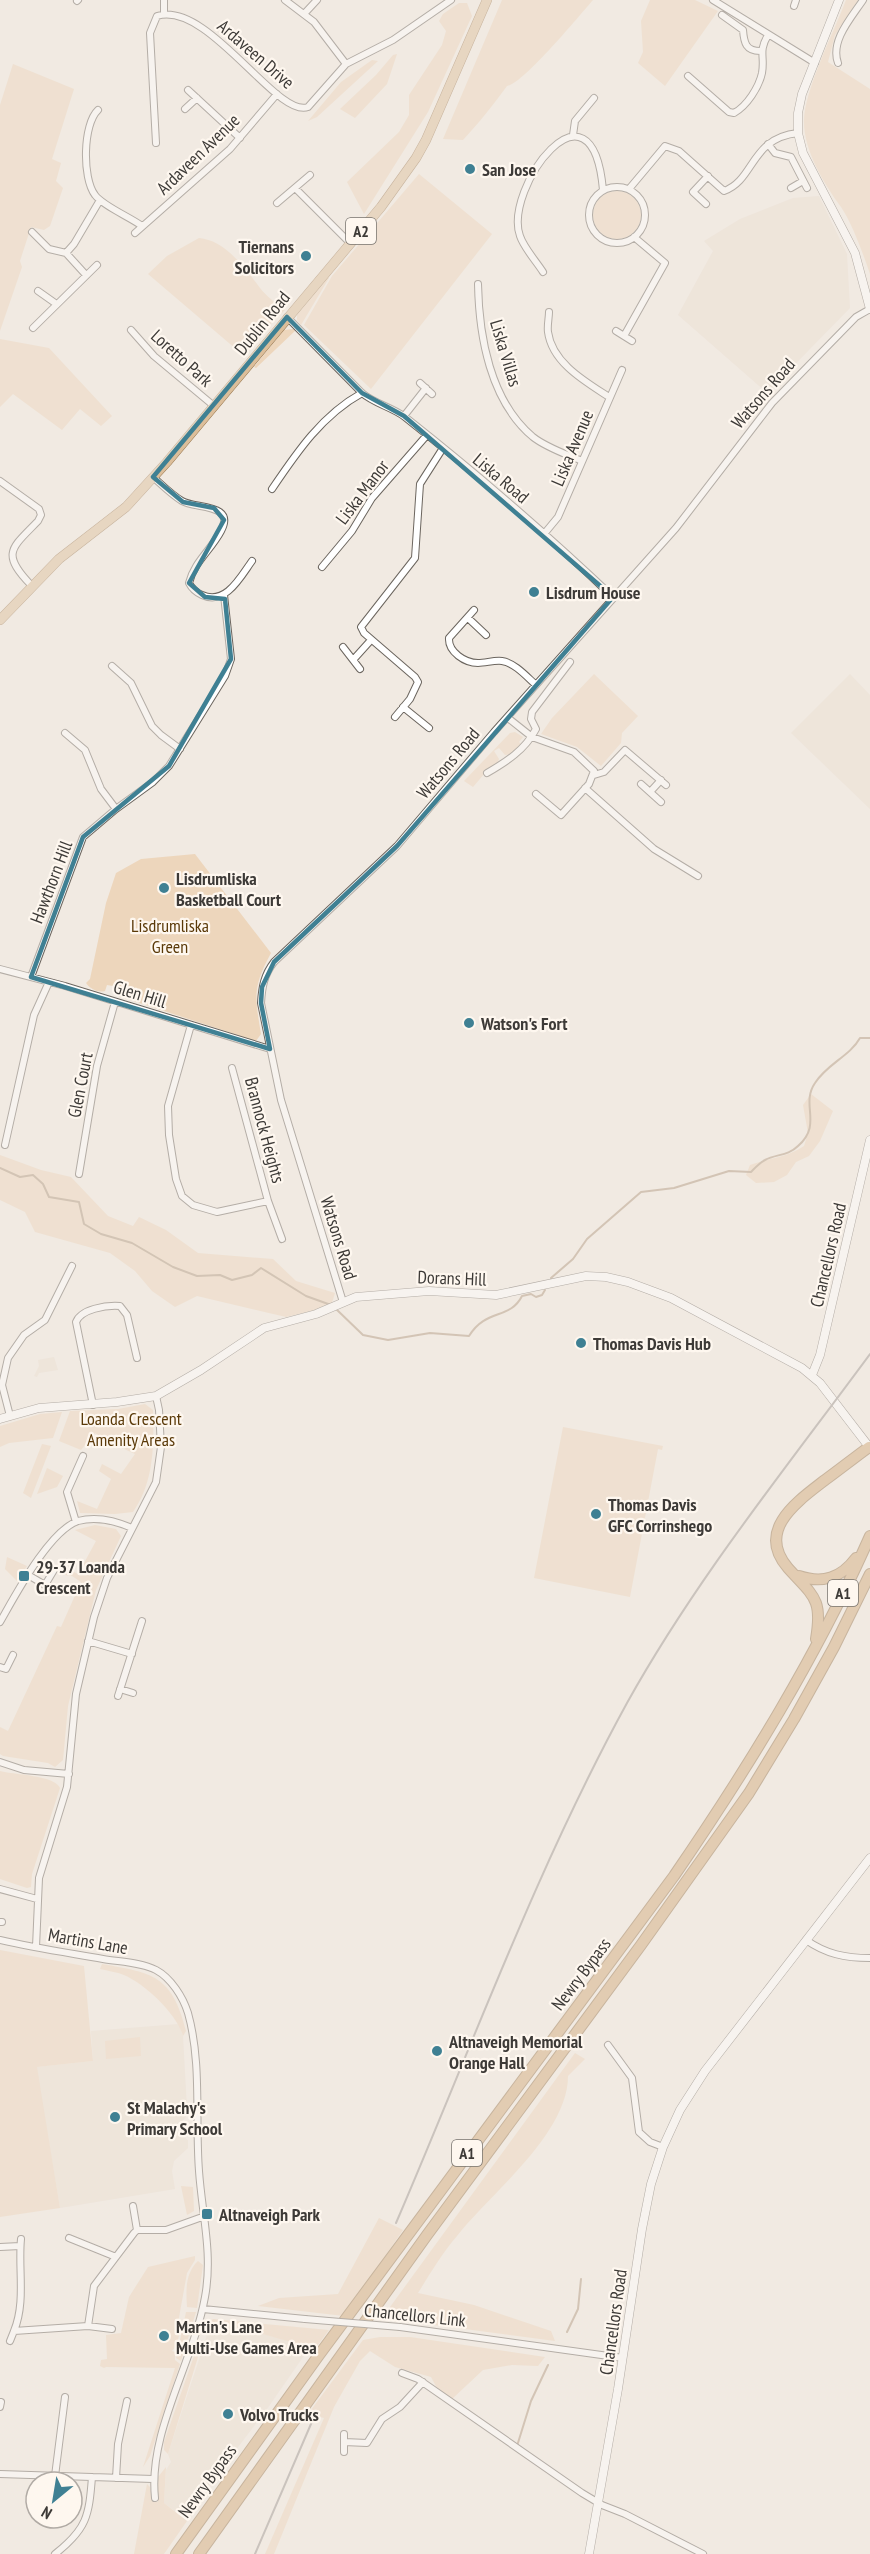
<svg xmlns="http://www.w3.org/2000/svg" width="870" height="2554" viewBox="0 0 870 2554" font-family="'PT Sans Narrow',sans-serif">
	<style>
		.built { fill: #ebdfd1 }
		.green { fill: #edd6bc }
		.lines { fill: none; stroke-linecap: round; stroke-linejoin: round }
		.stream { stroke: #af987e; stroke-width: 2 }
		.minor-casing { stroke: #6b655e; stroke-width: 8 }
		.tertiary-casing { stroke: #6b655e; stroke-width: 9 }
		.primary-casing { stroke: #95744b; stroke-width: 10 }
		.trunk-casing { stroke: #95744b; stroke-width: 12 }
		.minor { stroke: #fff; stroke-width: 6 }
		.tertiary { stroke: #fff; stroke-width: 8 }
		.primary { stroke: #dcbe9a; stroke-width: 9 }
		.trunk { stroke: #d0a878; stroke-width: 10 }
		.rail { stroke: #9b9590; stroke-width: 2 }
		.minor-bridge-casing { stroke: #6b655e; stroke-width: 8; stroke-linecap: butt }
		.minor-bridge { stroke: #fff; stroke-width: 6 }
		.marked { fill: none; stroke: #3f8093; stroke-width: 4.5; stroke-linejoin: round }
		.poi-dot { fill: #3f8093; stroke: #fef7ef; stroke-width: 2 }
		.labels { text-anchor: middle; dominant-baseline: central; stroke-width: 4.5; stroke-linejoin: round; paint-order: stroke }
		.shield { fill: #fef7ef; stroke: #77736e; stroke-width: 1.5 }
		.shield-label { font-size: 16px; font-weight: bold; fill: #3d3a37 }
		.street-label { font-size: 18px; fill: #3d3a37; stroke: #fef7ef }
		.poi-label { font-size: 18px; font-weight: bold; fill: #3d3a37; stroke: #fef7ef; text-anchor: start }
		.park-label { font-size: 18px; fill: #5a3908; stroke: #fef7ef }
	</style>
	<rect width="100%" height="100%" fill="#f1eae2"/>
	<path class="built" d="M819,196L847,254L850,308L767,393L678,315L713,251L704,241L740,219L793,198Z
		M850,674L870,695V809L791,733Z
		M54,1357L58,1370L39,1373L37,1377L34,1376L39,1366L38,1360Z
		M179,2024L183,2036L187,2109L185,2119L178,2123V2133L188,2140V2148L174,2161L172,2171L175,2189L60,2208L36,2067L93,2061L91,2031Z
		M221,2322L310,2347L267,2409L184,2518L164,2503L166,2470L171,2462L168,2454L208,2332Z"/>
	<path class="green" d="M502,0H593C579,16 523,84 507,86C494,104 478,124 463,140L443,139Z
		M650,0H695L718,11L665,86L638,63L643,52L641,21Z
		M846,0H858L835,35L828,62L870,89V274C864,256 852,223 841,207C825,185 803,150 804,120C805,89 834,32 846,0Z
		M459,3H467L472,16L428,112L364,214L347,182L399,132L409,115V95L442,45L446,31L439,21L443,14Z
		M397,54L387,84L355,118L340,109L376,75L393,55Z
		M372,60L378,61L317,117L308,121L341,82Z
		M13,64L74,89L52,159L61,163L56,181L63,188L50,226L44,230L31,227L20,261L22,267L0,331V105Z
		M419,174L492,234L371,389L304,325L332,276Z
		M593 215a24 24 0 1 1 48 0a24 24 0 1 1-48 0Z
		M199,238C225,240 245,268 260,288C266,296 276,303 285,310L256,338L243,355L148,274L167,256Z
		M328,277L329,278L301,325L297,320V315Z
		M293,329L296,330L256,368L254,367L284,330Z
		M0,339L49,348L112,416L101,426L80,409L62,430L13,394L0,407Z
		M594,674L638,716L622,733L621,743L601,766L577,747L541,734L552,718Z
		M515,732L523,737L519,742L521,744L511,754L505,755L499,748L494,751L499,759L497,764L484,770L485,773L473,787L464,781L510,733Z
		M195,854L271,953C252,988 255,997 261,1034L256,1041L115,995L113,986L107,985L105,991C98,993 90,989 86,983L90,979L106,903L116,873L141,859Z
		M811,1094L833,1111L820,1141L809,1156L796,1162L787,1175L774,1182L756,1183L746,1175L750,1165C768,1158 786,1158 804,1146L808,1133L803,1105Z
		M0,1155L41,1170L71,1177L108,1216L133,1226L139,1217L166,1230L198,1253L273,1259L296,1281L335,1293L332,1303L316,1310L286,1317L197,1296L175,1307L152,1291L135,1271L110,1253L35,1232L25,1212L0,1200Z
		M145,1404L153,1410C154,1446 154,1482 133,1512L115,1514L80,1513L77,1501L97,1509L111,1479L99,1471L102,1464L121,1474L135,1454L103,1439L95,1433L81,1450L59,1441L70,1411L118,1409Z
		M62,1412L53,1438L9,1443L0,1447V1426L40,1414Z
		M563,1427L663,1446L662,1450L658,1449L630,1597L534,1578Z
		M42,1444L51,1446L31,1498L23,1493Z
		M47,1468L63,1476L57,1487L37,1494Z
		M95,1525L116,1529L121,1536L96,1590L68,1706L63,1760L55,1767L48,1763L3,1756L0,1754V1727L8,1731L57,1626L61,1627L81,1582L72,1576L65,1575L68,1569L78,1574L96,1541L75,1530Z
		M7,1557L27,1566L17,1581L5,1569Z
		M0,1771C15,1775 54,1775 60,1788L32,1874L31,1887L27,1888L0,1879Z
		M0,1950L84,1966L93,2061L37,2067L60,2208L0,2217Z
		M102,1964C153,1973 172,1975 186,2031L183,2036C177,2014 145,1984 124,1975C117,1972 108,1971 100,1969Z
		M140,2037L141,2056L106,2059L105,2041Z
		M575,2053L585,2059L568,2076C568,2134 490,2194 457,2236C442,2253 430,2274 418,2293L474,2305L551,2331L555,2341L382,2318Z
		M181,2186L193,2187L194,2211L187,2215Z
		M379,2218L403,2230L344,2316L258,2306L279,2298L338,2294Z
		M195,2256V2260L187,2273L178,2323L180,2324C180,2334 178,2345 172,2351L175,2352V2360L180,2364L150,2456L143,2467L175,2368L106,2367L104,2368L100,2366L101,2360L107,2359L106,2335L121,2333L129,2297L148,2267Z
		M198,2261L203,2265L197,2308L187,2307C186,2291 185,2273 198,2261Z
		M186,2312H196L181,2361L176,2358Z
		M213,2319L329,2330L315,2349L221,2322L207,2333L208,2324Z
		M380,2337H410L545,2357L538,2366L512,2365L483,2370L452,2399L438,2390L431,2377L395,2367L370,2351L360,2361L334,2407L274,2554H265L324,2418L308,2414L363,2340Z
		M194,2356L198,2357L168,2454L164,2450V2442Z
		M166,2467L164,2503L187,2521L164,2554H134L147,2484L150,2487L153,2500L158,2502V2477Z"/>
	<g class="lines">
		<path class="stream" d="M0,1168L20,1177L33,1175L43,1184L49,1197L79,1202L84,1224L101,1234L132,1243L173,1267L197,1276L220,1275L232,1280L252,1275L261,1268L306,1296L331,1305
			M551,1278L573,1259L587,1239L641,1192L674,1188L729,1171L751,1172C755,1168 759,1163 765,1160C776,1154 788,1156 798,1146C823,1124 800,1105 815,1083C827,1064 850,1056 860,1038H870
			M335,1308L363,1335L388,1340L430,1333L469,1336C486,1308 510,1320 522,1296L531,1294L536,1297L542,1295L545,1290
			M567,2332L578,2309L581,2279
			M517,2446L531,2401L548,2365"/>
		<defs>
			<path id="minor" d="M285,0L314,22L346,64
				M713,0L815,63
				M77,1L78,0
				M794,6L796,0
				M164,13V0
				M304,14L317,0
				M722,15L743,30C744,43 746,51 760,51
				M838,63C830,41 851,18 863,0
				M688,76L729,112L734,113C747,106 759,87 762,73C765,56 758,52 768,35
				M188,90L240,138
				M185,109L197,98
				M98,110C83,124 82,178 95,195C103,206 130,217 142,226
				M573,135L575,121L594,98
				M156,143L150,33L157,16C208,0 277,119 308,107L346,64L393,40L451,0
				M768,144L775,153L791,157L807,188
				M589 215a28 28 0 1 1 56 0a28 28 0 1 1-56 0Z
				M295,188L351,244
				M791,188L803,181
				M629,189L665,146L679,151L724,191C755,180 750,138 798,133
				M277,203L310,175
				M706,204L693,192L708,176
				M32,232L49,249L66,253L86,275
				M135,233L230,149L277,94
				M66,253L74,244L100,200
				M543,272C536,261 524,248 520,236C503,189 592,67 603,190
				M478,284C479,336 490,401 533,437C547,448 566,454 582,461
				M38,291L55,303
				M549,312C549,318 547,326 548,332C552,363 586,382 609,397
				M287,317L362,393C375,404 392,407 405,417C477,474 547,534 613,597
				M33,328L97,265
				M131,330L154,356L214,406
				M616,331L632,341
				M624,336L665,263L634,237
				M420,383L432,394
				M404,416L426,388
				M153,477C162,485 172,495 182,501C195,509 236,503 221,531C211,550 194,562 189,583C192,589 195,592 202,595C226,606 241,576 252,561
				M0,481L39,509L41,515L38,521C12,548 0,553 31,585
				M272,489C297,452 322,415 362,393
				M544,534L558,517L622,370
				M322,567L352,531L372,498L427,435
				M474,610L449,638C448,652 465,663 478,663C486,663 494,660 502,661C515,663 527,677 536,685
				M468,618L486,635
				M343,647L360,669
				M353,660L371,640
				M112,666L131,683L152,726L161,735L180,749
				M403,707L429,728
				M395,717L410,699L418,682L415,677L364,633L361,627L415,558L420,484L443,448
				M508,718L532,737L574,752L594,771L589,784L561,815L536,794
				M65,733L85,750L101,789L116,809
				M487,773C506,762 525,750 536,729L531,719L532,712L570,662
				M594,775L604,772L625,750L666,785
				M641,784L661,802
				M585,788L654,849L698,876
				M650,792L661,780
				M0,969L65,986L270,1049
				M31,977L83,837L116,809L153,782L169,766L225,676L231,659L224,595
				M191,1025L168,1106L169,1135L176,1179L182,1196L193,1205L217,1212L268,1201
				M232,1068L268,1201L282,1239
				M5,1145L34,1015L49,982
				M79,1174L97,1066L115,1002
				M343,1302L281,1100L261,1003C262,987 264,975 274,962L397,846L494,732L676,528L772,403L856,317L870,309
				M93,1405L76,1322C81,1309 106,1305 120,1306L127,1315L137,1358
				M10,1416L2,1385L8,1358L24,1335L45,1320L72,1266
				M76,1522L67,1492L83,1456
				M28,1575L45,1585L54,1570
				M0,1622C15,1596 49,1531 78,1521C96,1516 116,1521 132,1528
				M88,1641L132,1654
				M0,1667L6,1669L13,1655
				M120,1689L133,1693
				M118,1696L142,1621
				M0,1762L24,1770L69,1774
				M0,1889L37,1899
				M0,1922H2
				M0,1940C34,1948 69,1953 103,1959C120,1962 140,1962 156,1970C171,1978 183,1997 188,2013C202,2063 195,2119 199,2171C202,2214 213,2254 205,2297C193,2364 148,2431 155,2498
				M806,1940C826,1954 845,1958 870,1958
				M36,1947L39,1878L67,1787L76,1694L94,1617L107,1578L156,1482L161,1447L159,1410L156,1396
				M608,2045L632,2078L639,2132L650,2142L663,2147
				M133,2206L137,2230
				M69,2238L116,2257
				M21,2239C18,2269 26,2302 14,2331L88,2326L94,2286L134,2233L137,2230H166L205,2216
				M0,2247L20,2246
				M203,2309L305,2319
				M88,2326L112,2329
				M400,2327L623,2358
				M10,2341L14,2331
				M402,2373L418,2379L582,2493L602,2505L625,2514L703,2554
				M0,2407L1,2402
				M344,2442L367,2443L382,2419L400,2407L423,2382
				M344,2452V2434
				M0,2474L153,2479
				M55,2476L65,2397
				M116,2478L118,2444L127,2401
				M55,2554C87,2529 89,2516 92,2477"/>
			<path id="tertiary" d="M839,0L802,94L798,113V133L803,153L855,253L870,309
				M812,1375L820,1355L870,1140
				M0,1419L39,1408L117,1402L156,1396L201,1370L264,1328L316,1314L356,1297L429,1291L496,1295L586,1276L606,1277L628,1282L671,1298L802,1368L820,1383L870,1448
				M589,2554L618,2389L642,2229L651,2184L663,2147L680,2110L705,2071L870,1858"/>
			<path id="primary" d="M0,620L59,559L126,507L167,462L381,207L416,158L426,140L487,0"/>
			<path id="trunk" d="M799,1576C823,1584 841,1578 856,1558
				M816,1639C823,1598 813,1596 788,1568C755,1530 798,1501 825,1480C840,1469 854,1458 869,1447
				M176,2554L319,2355L674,1876C748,1768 817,1656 870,1536
				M199,2554L427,2235L641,1945L749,1793L794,1719L834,1647L870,1574"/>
		</defs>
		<use href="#minor" class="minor-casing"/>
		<use href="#tertiary" class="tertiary-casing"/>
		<use href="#primary" class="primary-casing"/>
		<use href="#trunk" class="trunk-casing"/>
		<use href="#minor" class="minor"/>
		<use href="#tertiary" class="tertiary"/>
		<use href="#primary" class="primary"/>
		<use href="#trunk" class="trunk"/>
		<path class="rail" d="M396,2223C471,2049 536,1869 627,1703C696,1579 786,1468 870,1354
			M255,2554L314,2417"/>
		<defs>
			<path id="minor-bridge" d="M305,2319L400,2327"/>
		</defs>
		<use href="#minor-bridge" class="minor-bridge-casing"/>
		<use href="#minor-bridge" class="minor-bridge"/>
	</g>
	<path d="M0 0H870V2554H0ZM287,317L362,393L404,416L613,597L397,846L274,962L262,987L261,1003L270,1049L31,977L83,837L169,766L231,659L225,599L205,597L189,583L224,520L214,508L183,502L153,477Z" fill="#f1eae2" fill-opacity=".55" fill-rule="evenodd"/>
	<path class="marked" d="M287,317L362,393L404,416L613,597L397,846L274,962L262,987L261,1003L270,1049L31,977L83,837L169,766L231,659L225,599L205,597L189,583L224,520L214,508L183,502L153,477Z"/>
	<g class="poi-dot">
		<circle cx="470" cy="169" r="6"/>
		<circle cx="306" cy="256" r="6"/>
		<circle cx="534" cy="592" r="6"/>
		<circle cx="164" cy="888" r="6"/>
		<circle cx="469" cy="1023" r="6"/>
		<circle cx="581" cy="1343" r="6"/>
		<circle cx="596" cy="1514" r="6"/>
		<rect x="18" y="1570" width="12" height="12" rx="3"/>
		<circle cx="437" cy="2051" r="6"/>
		<circle cx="115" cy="2117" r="6"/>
		<rect x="201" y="2208" width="12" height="12" rx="3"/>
		<circle cx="164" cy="2336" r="6"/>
		<circle cx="228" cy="2414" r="6"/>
	</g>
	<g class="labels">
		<g class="shield">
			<rect x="346" y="218" width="30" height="26" rx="4.5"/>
			<rect x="828" y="1580" width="30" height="26" rx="4.5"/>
			<rect x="452" y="2140" width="30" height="26" rx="4.5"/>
		</g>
		<g class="shield-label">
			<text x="361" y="231">A2</text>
			<text x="843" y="1593">A1</text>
			<text x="467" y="2153">A1</text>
		</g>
		<g class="street-label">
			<text transform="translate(256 54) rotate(41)">Ardaveen Drive</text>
			<text transform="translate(198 154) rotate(-44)">Ardaveen Avenue</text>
			<text transform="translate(262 323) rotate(-51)">Dublin Road</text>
			<text transform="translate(506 353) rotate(73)">Liska Villas</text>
			<text transform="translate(182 358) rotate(42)">Loretto Park</text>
			<text transform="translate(763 393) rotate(-49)">Watsons Road</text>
			<text transform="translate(572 448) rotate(-67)">Liska Avenue</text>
			<text transform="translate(501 478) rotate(40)">Liska Road</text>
			<text transform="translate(362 492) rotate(-53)">Liska Manor</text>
			<text transform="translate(448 763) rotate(-50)">Watsons Road</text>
			<text transform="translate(51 882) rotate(-69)">Hawthorn Hill</text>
			<text transform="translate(140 994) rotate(17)">Glen Hill</text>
			<text transform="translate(80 1085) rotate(-79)">Glen Court</text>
			<text transform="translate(265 1130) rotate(75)">Brannock Heights</text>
			<text transform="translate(339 1238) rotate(73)">Watsons Road</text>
			<text transform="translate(828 1255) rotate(-77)">Chancellors Road</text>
			<text transform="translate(452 1278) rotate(2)">Dorans Hill</text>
			<text transform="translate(88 1941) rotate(10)">Martins Lane</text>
			<text transform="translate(581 1974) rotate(-53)">Newry Bypass</text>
			<text transform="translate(415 2315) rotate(6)">Chancellors Link</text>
			<text transform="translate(613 2322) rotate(-82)">Chancellors Road</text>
			<text transform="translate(207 2481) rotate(-54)">Newry Bypass</text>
		</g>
		<g class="poi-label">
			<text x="482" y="169">San Jose</text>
			<text x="294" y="246" text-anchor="end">Tiernans<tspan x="294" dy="21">Solicitors</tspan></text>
			<text x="546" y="592">Lisdrum House</text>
			<text x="176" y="878">Lisdrumliska<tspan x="176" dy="21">Basketball Court</tspan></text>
			<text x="481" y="1023">Watson's Fort</text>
			<text x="593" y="1343">Thomas Davis Hub</text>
			<text x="608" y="1504">Thomas Davis<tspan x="608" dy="21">GFC Corrinshego</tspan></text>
			<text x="36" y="1566">29-37 Loanda<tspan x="36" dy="21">Crescent</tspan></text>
			<text x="449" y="2041">Altnaveigh Memorial<tspan x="449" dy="21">Orange Hall</tspan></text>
			<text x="127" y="2107">St Malachy's<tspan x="127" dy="21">Primary School</tspan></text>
			<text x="219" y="2214">Altnaveigh Park</text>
			<text x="176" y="2326">Martin's Lane<tspan x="176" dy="21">Multi-Use Games Area</tspan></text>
			<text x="240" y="2414">Volvo Trucks</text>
		</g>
		<g class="park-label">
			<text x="170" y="925">Lisdrumliska<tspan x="170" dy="21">Green</tspan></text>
			<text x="131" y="1418">Loanda Crescent<tspan x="131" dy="21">Amenity Areas</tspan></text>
		</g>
	</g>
	<g transform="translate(54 2500) rotate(210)"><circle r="28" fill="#fef7ef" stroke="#b1aba5" stroke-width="1.5"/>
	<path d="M0-4.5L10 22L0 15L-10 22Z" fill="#3f8093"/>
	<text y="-9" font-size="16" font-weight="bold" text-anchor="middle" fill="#3d3a37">N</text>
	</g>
</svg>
